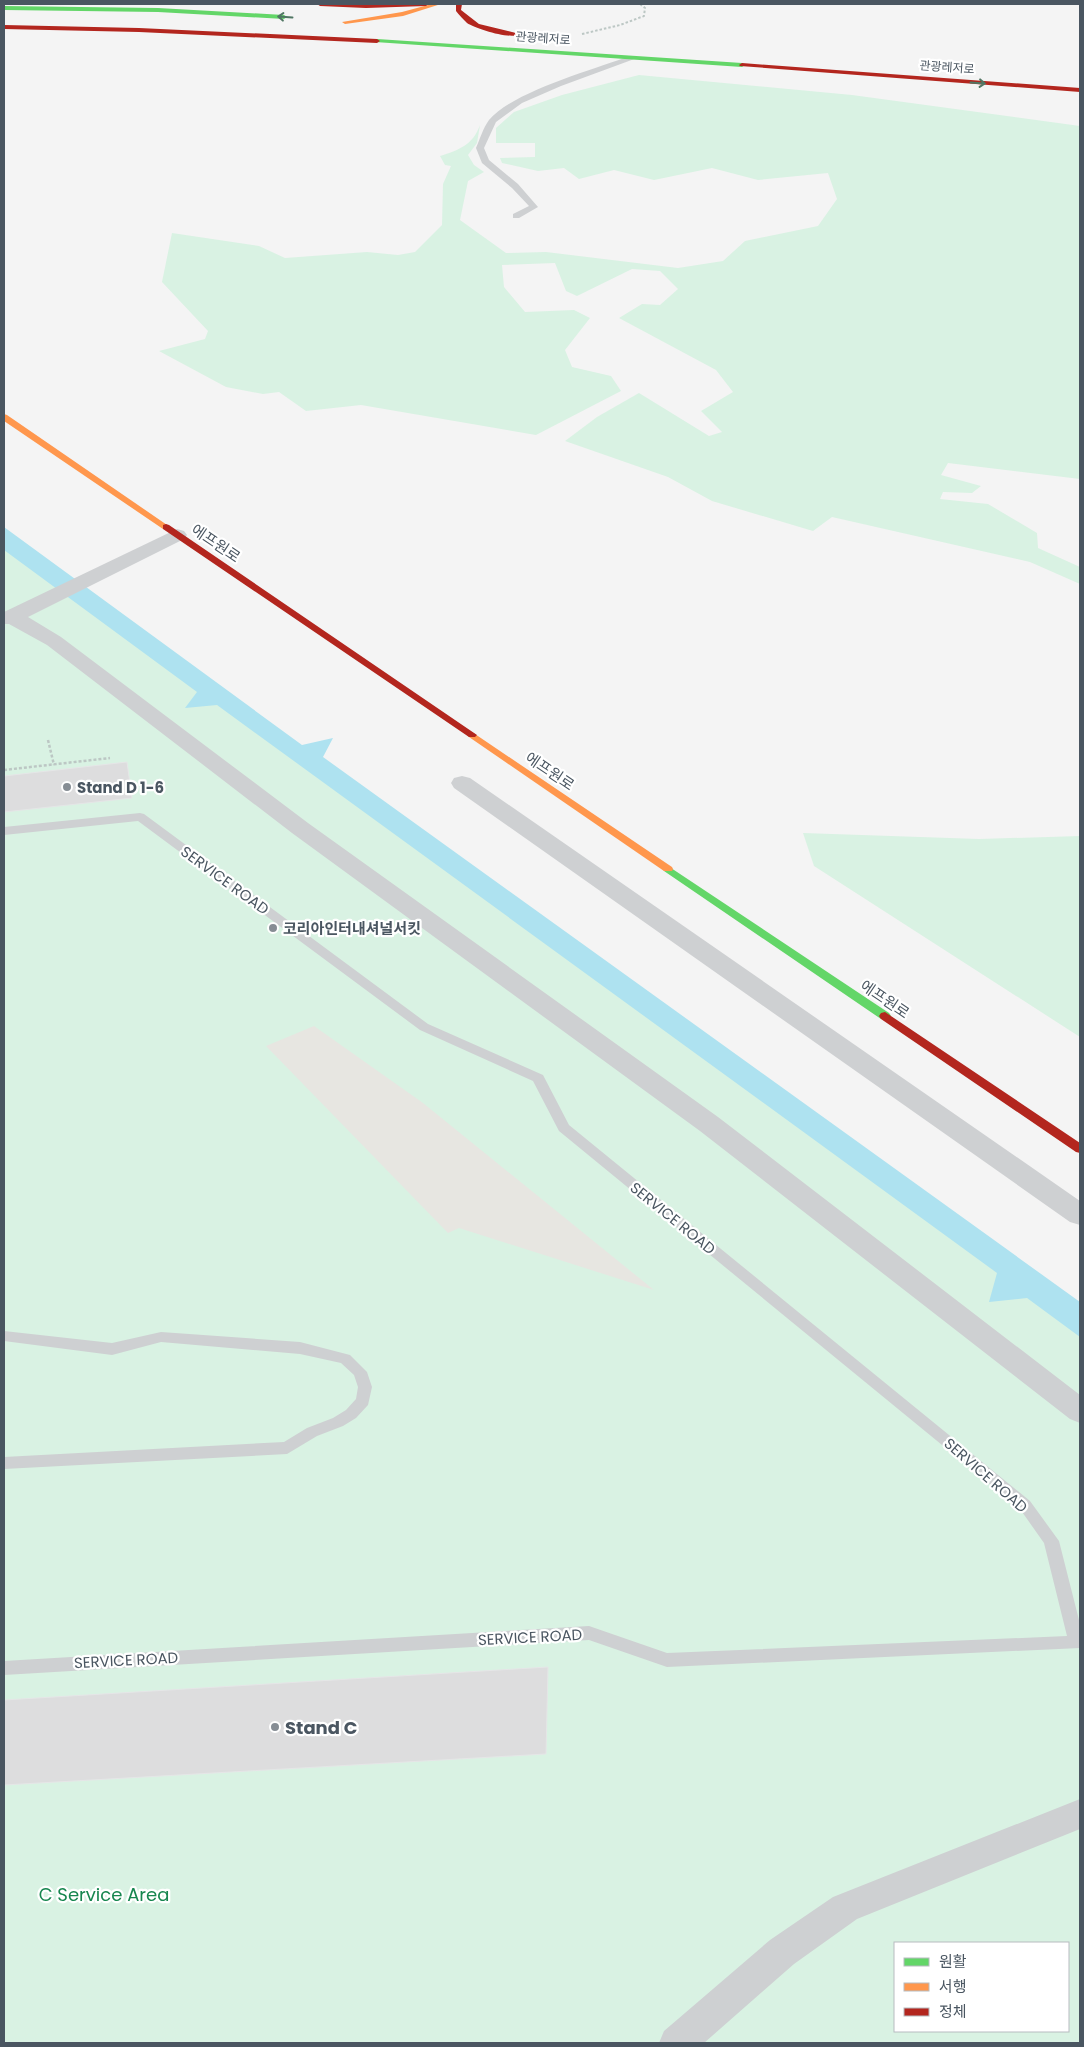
<svg xmlns="http://www.w3.org/2000/svg" width="1084" height="2047" viewBox="0 0 1084 2047" font-family="Poppins,'Noto Sans KR',sans-serif">
	<style>
		.green { fill: #d9f2e3; fill-rule: evenodd }
		.sand { fill: #e7e6e1 }
		.water { fill: #aee2f0 }
		.building { fill: #ddddde; stroke: #e5e6e7 }
		.lines { fill: none; stroke-linecap: round; stroke-linejoin: round }
		.path-far1 { stroke: #bcc7c4; stroke-width: 2; stroke-dasharray: 2.5 2; stroke-linecap: butt }
		.path { stroke: #bcc7c4; stroke-width: 2.5; stroke-dasharray: 3 2; stroke-linecap: butt }
		.lane { fill: #ced0d2; fill-rule: evenodd }
		.street { fill: #ced0d2; fill-rule: evenodd }
		.fast { fill: #63d668; fill-rule: evenodd }
		.slow { fill: #ff974d; fill-rule: evenodd }
		.jam { fill: #b3261e; fill-rule: evenodd }
		.oneway { stroke: #507663 }
		.poi-dot { fill: #868d94; stroke: #fff; stroke-width: 2 }
		.labels { text-anchor: middle; dominant-baseline: central; stroke-width: 4.5; stroke-linejoin: round; paint-order: stroke }
		.far-street-label { font-size: 12px; fill: #4a5661; stroke: #fff }
		.street-label { font-size: 15px; fill: #4a5661; stroke: #fff }
		.poi-label { font-size: 15px; font-weight: bold; fill: #4a5661; stroke: #fff; text-anchor: start }
		.near-poi-label { font-size: 18px; font-weight: bold; fill: #4a5661; stroke: #fff; text-anchor: start }
		.near-park-label { font-size: 18px; fill: #17864f; stroke: #fff }
	</style>
	<rect width="100%" height="100%" fill="#f4f4f4"/>
	<path class="green" d="M639,75L852,95L1080,126V479L948,463L941,475L981,486L972,493L943,492L940,499L988,504L1037,533L1038,548L1080,567V584L1030,562L832,517L813,531L712,501L668,477L565,441L597,417L639,393L709,436L722,432L701,411L733,392L716,370L619,318L642,304L660,305L678,289L660,271L632,269L577,296L566,291L555,263L502,265L504,287L525,312L574,310L590,318L565,350L572,367L611,376L621,391L536,435L361,405L306,411L279,392L263,394L226,387L159,351L205,339L208,331L162,282L172,233L259,246L285,258L367,252L398,255L415,252L442,225L443,184L451,166L445,165L440,156C459,150 473,145 480,125L477,143L468,155L474,165L484,172L468,181L460,220L506,253L546,252L678,268L723,261L745,241L818,226L837,199L828,173L758,180L712,168L654,180L614,170L579,179L564,168L538,171L502,163L500,158L535,157V143H496V128L514,112L562,95Z
		M4,537L1080,1318V2043H4ZM895,1943H1068V2031H895Z
		M803,833L979,839L1080,836V1037L814,866Z"/>
	<path class="sand" d="M314,1026L423,1103L654,1290L459,1228L448,1233L266,1046Z"/>
	<path class="water" d="M4,527L302,745L333,738L323,757L1080,1302V1337L1027,1298L989,1302L997,1273L217,705L185,708L197,692L4,550Z"/>
	<path class="building" d="M127,762L132,798L4,812V776Z
		M548,1667L546,1754L4,1785V1700Z"/>
	<g class="lines">
		<path class="path-far1" d="M582,34L620,25L644,16L645,8L640,4"/>
		<path class="path" d="M48,740L54,765
			M4,770L110,758"/>
		<path class="lane" d="M630,56L637,58L561,86L522,103L496,122L484,148L489,160L518,184L538,207L519,218H513V214L529,206L512,188L482,163L476,148C480,139 483,128 489,120C512,92 595,69 630,56Z
			M140,813L144,814L428,1024L543,1075L569,1125L1030,1501L1059,1541L1080,1624V1648L667,1667L589,1640L4,1675V1661L589,1626L667,1653L1067,1636L1044,1543L1020,1509L559,1131L533,1081L420,1030L138,821L4,835V827Z
			M4,1331L112,1343L161,1332L300,1342L350,1355L367,1372L372,1387L368,1405L356,1418L343,1426L317,1436L287,1454L4,1469V1457L284,1442L307,1428L333,1418L346,1410L356,1399L358,1387L354,1375L341,1363L300,1354L161,1342L112,1355L4,1341Z"/>
		<path class="street" d="M177,529L184,531L187,535L184,539L28,617L61,637L308,823L718,1117L1080,1395V1423L1070,1419L700,1131L292,833L47,645L9,624H4V612Z
			M462,776L470,778L1080,1201V1225L1070,1222L454,788L451,783L454,778Z
			M1080,1799V1829L857,1919L794,1964L704,2043H659L664,2031L770,1940L833,1897Z"/>
		<path class="fast" d="M4,6L158,8L284,15L287,17L284,19L158,12L4,10Z
			M377,39L742,63L745,65L742,67L375,42V40Z
			M668,866L889,1013L891,1016L889,1019H881L664,871L663,869L664,867Z"/>
		<path class="slow" d="M432,4H441L403,16L345,24L342,22L402,12Z
			M4,414L7,415L170,527L169,529H163L4,421Z
			M472,732L672,867L673,869L672,871H664L469,737L467,735L469,733Z"/>
		<path class="jam" d="M317,4H429L426,6L366,8L320,6Z
			M456,4H462L461,10L479,24L520,34C511,40 476,29 467,23C463,19 459,15 456,11Z
			M4,25L139,28L377,39L380,41L377,43L139,32L4,29Z
			M742,63L1080,88V92L740,66L739,65Z
			M166,524L169,525L477,735L475,737H469L163,529V525Z
			M885,1012L1080,1143V1153L1076,1152L881,1019L879,1016L881,1013Z"/>
	</g>
	<defs><path id="oneway-shaft" d="M-6 0H5M1.5-3L5.5 0L1.5 3" fill="none" stroke-width="1.6" stroke-linecap="round" stroke-linejoin="round" transform="scale(1.25)"/></defs>
	<g class="oneway">
		<use href="#oneway-shaft" transform="translate(285 17) rotate(-176)"/>
		<use href="#oneway-shaft" transform="translate(978 83) rotate(4)"/>
	</g>
	<g class="poi-dot">
		<circle cx="67" cy="787" r="5"/>
		<circle cx="273" cy="928" r="5"/>
		<circle cx="275" cy="1727" r="5"/>
	</g>
	<g class="labels">
		<g class="far-street-label">
			<text transform="translate(543 38) rotate(4)">관광레저로</text>
			<text transform="translate(947 67) rotate(4)">관광레저로</text>
		</g>
		<g class="street-label">
			<text transform="translate(216 543) rotate(34)">에프원로</text>
			<text transform="translate(550 771) rotate(34)">에프원로</text>
			<text transform="translate(225 880) rotate(36)">SERVICE ROAD</text>
			<text transform="translate(885 999) rotate(34)">에프원로</text>
			<text transform="translate(673 1218) rotate(39)">SERVICE ROAD</text>
			<text transform="translate(986 1475) rotate(41)">SERVICE ROAD</text>
			<text transform="translate(530 1637) rotate(-3)">SERVICE ROAD</text>
			<text transform="translate(126 1660) rotate(-3)">SERVICE ROAD</text>
		</g>
		<g class="poi-label">
			<text x="77" y="787">Stand D 1-6</text>
			<text x="283" y="928">코리아인터내셔널서킷</text>
		</g>
		<g class="near-poi-label">
			<text x="285" y="1727">Stand C</text>
		</g>
		<g class="near-park-label">
			<text x="104" y="1894">C Service Area</text>
		</g>
	</g>
	<rect width="1084" height="2047" fill="none" stroke="#4a5661" stroke-width="10"/>
	<rect x="894" y="1942" width="175" height="90" fill="#ffffff" stroke="#b7bbc0"/>
	<rect x="904" y="1958" width="25" height="8" fill="#63d668" stroke="#b7bbc0"/>
	<text x="939" y="1967" font-size="15" fill="#4a5661">원활</text>
	<rect x="904" y="1983" width="25" height="8" fill="#ff974d" stroke="#b7bbc0"/>
	<text x="939" y="1992" font-size="15" fill="#4a5661">서행</text>
	<rect x="904" y="2008" width="25" height="8" fill="#b3261e" stroke="#b7bbc0"/>
	<text x="939" y="2017" font-size="15" fill="#4a5661">정체</text>
</svg>
